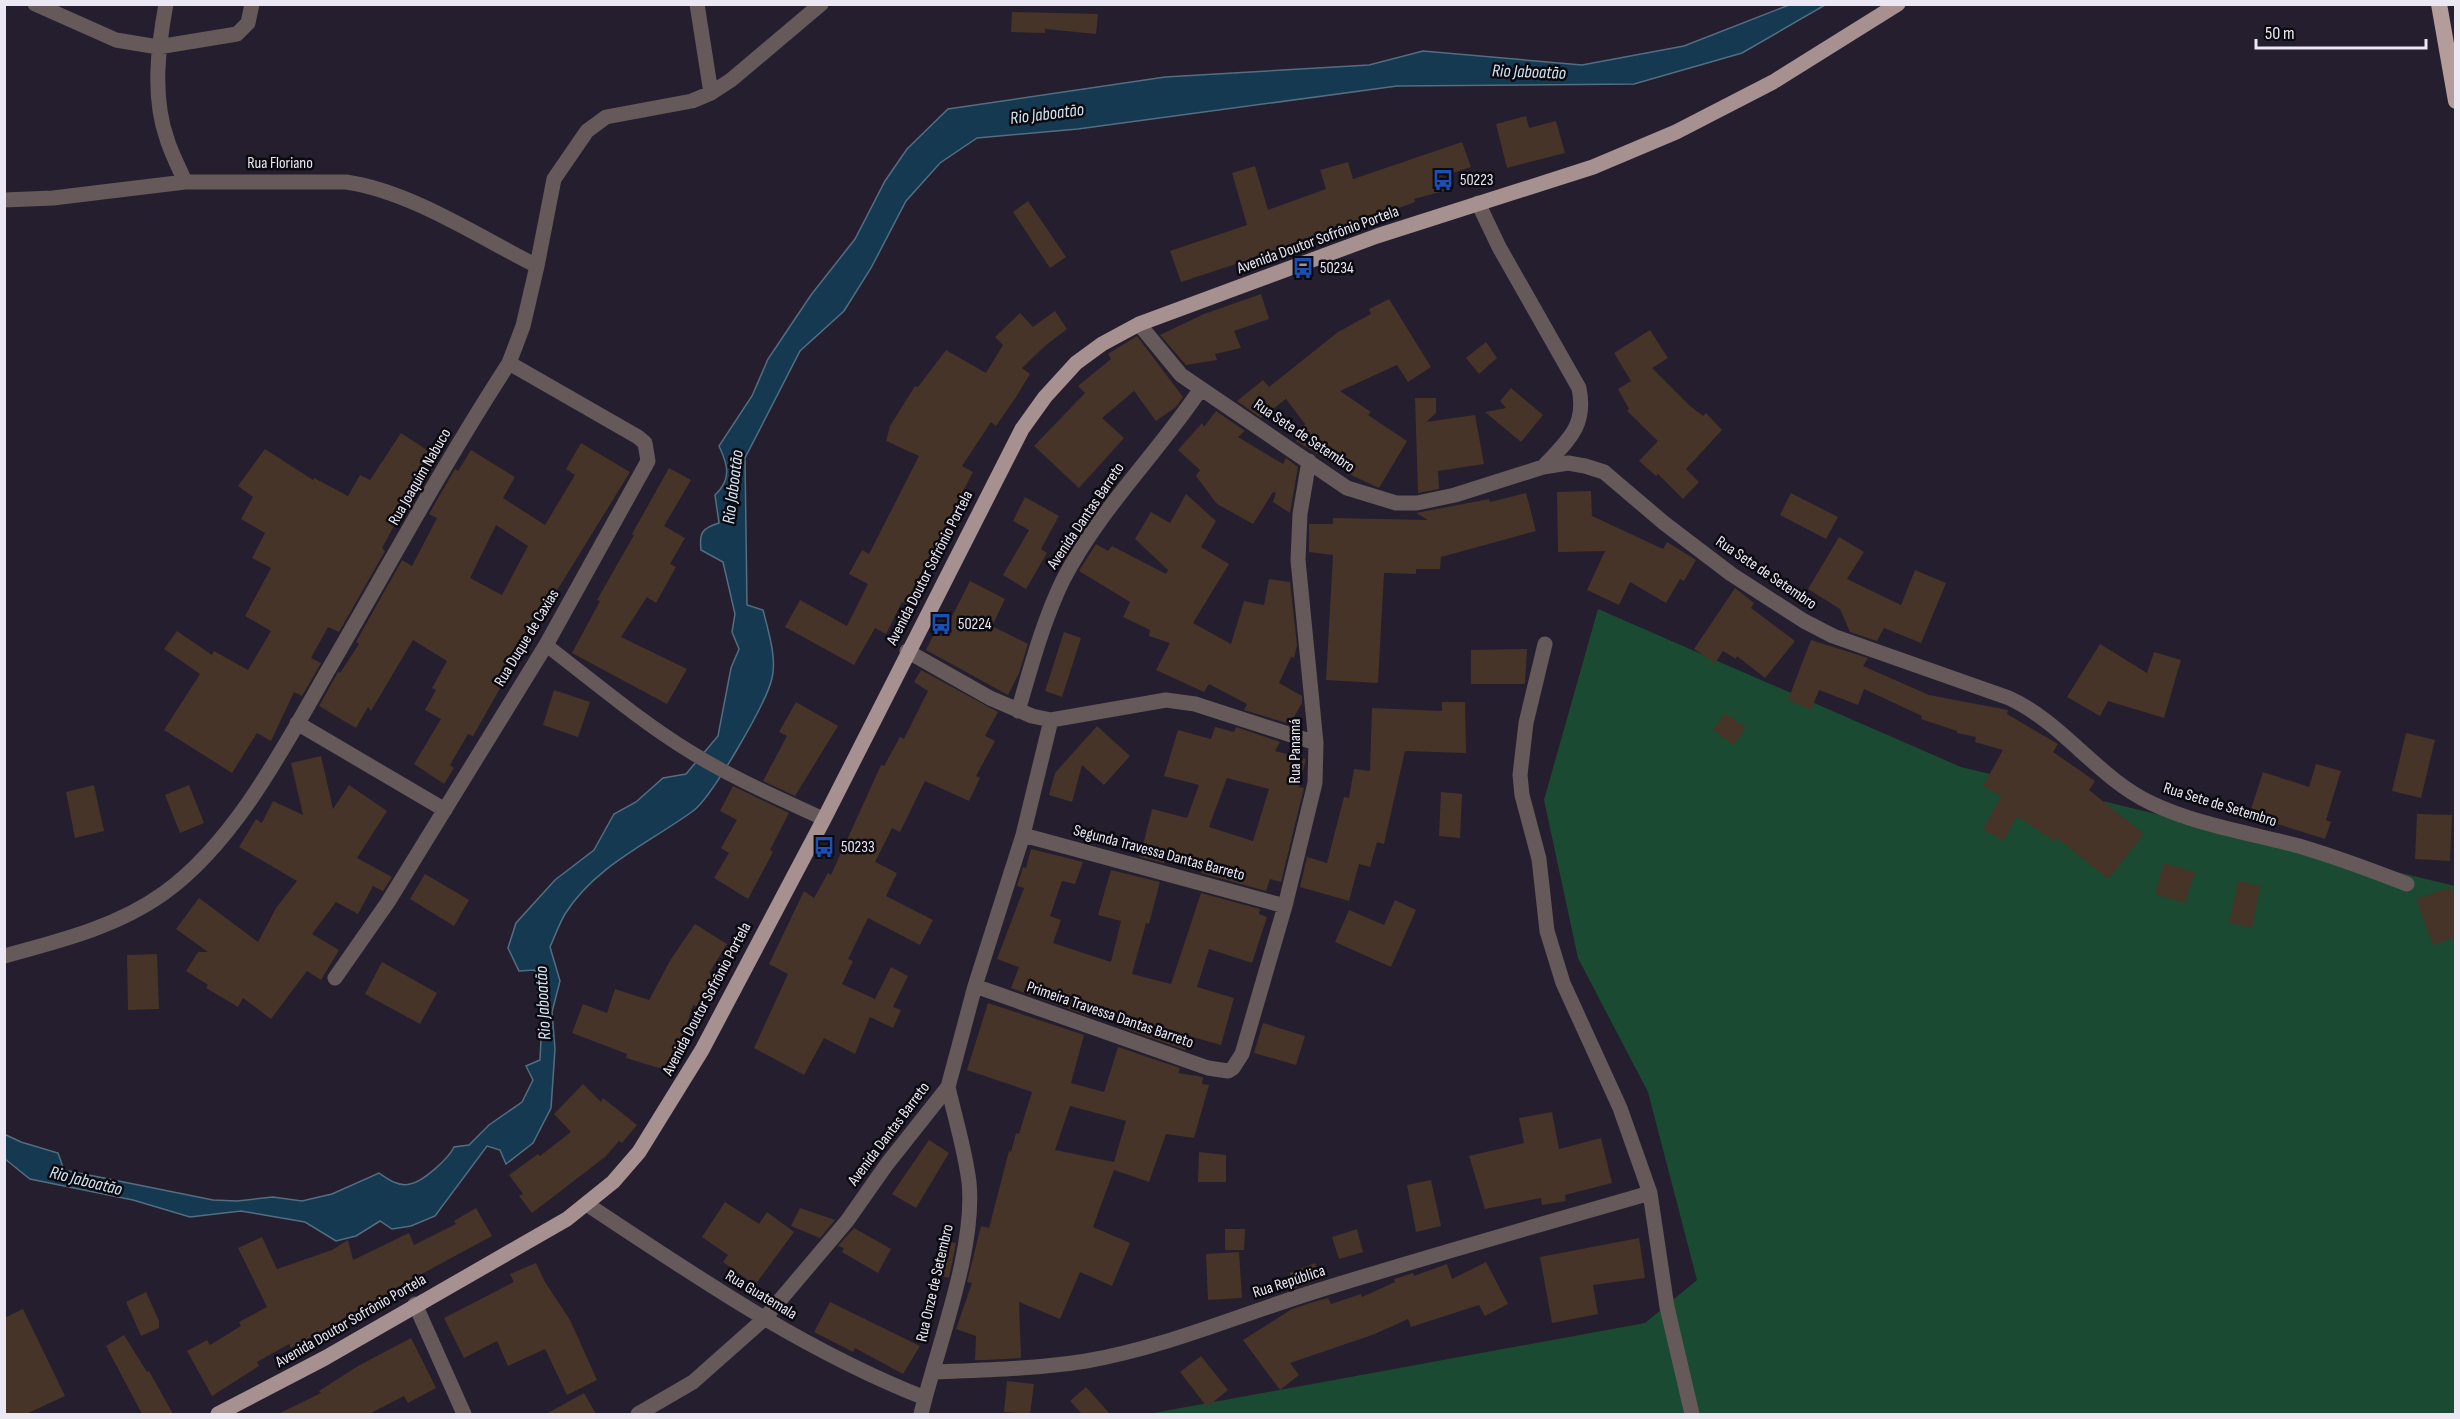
<svg xmlns="http://www.w3.org/2000/svg" width="2460" height="1419" viewBox="0 0 2460 1419" font-family="'Sofia Sans Condensed',sans-serif">
	<style>
		.green { fill: #1b4a32 }
		.water { fill: #143950; stroke: #546e81; stroke-width: 1.5 }
		.building { fill: #453427; fill-rule: evenodd }
		.lines { fill: none; stroke-linecap: round; stroke-linejoin: round }
		.service { stroke: #655959; stroke-width: 14 }
		.minor { stroke: #655959; stroke-width: 15 }
		.primary { stroke: #a79190; stroke-width: 15 }
		.trunk { stroke: #b49c9a; stroke-width: 16 }
		.labels { text-anchor: middle; dominant-baseline: central; stroke-width: 5; stroke-linejoin: round; paint-order: stroke }
		.street-label { font-size: 16px; fill: #ebe8f3; stroke: #0c0a11 }
		.poi-label { font-size: 16px; fill: #ebe8f3; stroke: #0c0a11; text-anchor: start }
		.water-label { font-size: 18px; font-style: italic; fill: #d4e6f2; stroke: #0c0a11 }
	</style>
	<rect width="100%" height="100%" fill="#241e2f"/>
	<path class="green" d="M1598,609L1961,767L2455,886V1414H1148L1645,1323L1697,1280L1648,1092L1578,958L1544,800Z"/>
	<path class="water" d="M1789,5H1825L1742,53L1634,84L1397,86L1078,129L977,138L940,163L906,201L871,268L844,311L800,351L745,458L747,605L763,610C768,630 777,658 772,678C767,702 712,797 693,811C649,843 595,866 565,914C559,924 555,936 550,947L560,981L552,1012L555,1049L551,1108L533,1143L506,1164L500,1150L487,1146L435,1216L411,1226L392,1229L380,1221L356,1236L336,1241L305,1222L241,1211L190,1217L133,1200L30,1179L5,1159L4,1134L21,1142L58,1153L64,1170L213,1200L237,1201L273,1197L302,1201L332,1194L379,1173C388,1179 398,1187 410,1184C423,1182 449,1158 454,1147L469,1145L489,1125L522,1102L533,1080L526,1066L540,1060L542,1019L535,970L519,971L508,948L516,923L555,880L594,850L614,814L636,802L663,778L686,774L718,736L731,668L739,649L732,632L735,614L723,562L701,550C699,533 702,528 719,523L715,495C732,479 728,465 719,446L752,396L768,359L811,295L855,239L885,181L907,149L948,109L1165,77L1369,65L1423,51L1582,65L1684,46Z"/>
	<path class="building" d="M1012,12L1098,14L1096,34L1045,29V33L1011,32Z
		M1526,116L1529,128L1556,121L1565,153L1507,168L1496,124Z
		M1462,142L1471,167L1440,177L1444,191L1414,199L1415,202L1338,230L1339,232L1289,251L1242,262L1181,282L1170,251L1247,225L1232,173L1255,166L1268,210L1326,189L1320,170L1348,162L1353,179Z
		M1028,201L1066,257L1050,268L1013,212Z
		M1261,294L1269,319L1234,331L1241,348L1215,354L1217,360L1186,365L1160,335L1204,314Z
		M1389,299L1431,367L1408,382L1397,365L1340,391L1371,412L1368,415L1407,441L1379,488L1353,476L1296,441L1305,424L1286,399L1261,418L1237,401L1263,380L1269,387L1338,332L1371,314L1369,309Z
		M1055,311L1067,329L1045,346L1022,368L1030,374L1016,397L996,426L991,422L962,466L973,472L957,503L963,506L952,529L946,526L919,580L928,585L915,609L902,602L886,634L875,628L854,665L785,627L800,600L847,626L868,584L849,574L862,550L869,554L919,456L886,441L890,426L915,386L918,387L946,350L986,373L1003,345L995,337L1020,313L1033,327Z
		M1650,330L1668,358L1652,368L1690,406L1703,416L1706,413L1722,430L1686,469L1699,482L1683,499L1658,474L1656,476L1639,461L1658,441L1627,411L1629,409L1618,389L1631,381L1614,353Z
		M1137,336L1183,397L1176,407L1156,421L1134,391L1102,418L1124,438L1079,488L1034,446L1085,393L1078,386L1111,359L1108,354Z
		M1486,342L1497,358L1479,374L1466,358Z
		M1511,388L1543,415L1521,442L1485,412L1506,408L1500,401Z
		M1415,398H1436V413L1426,422L1475,415L1484,464L1438,471L1439,489L1418,493Z
		M1216,411L1245,431L1238,437L1283,464L1286,458L1298,467L1290,513L1273,502L1276,493L1273,492L1253,524L1217,504L1196,476L1200,470L1178,450L1202,423L1204,427Z
		M401,433L439,458L412,504L407,502L382,548L385,551L339,632L328,627L311,658L321,663L302,696L294,692L271,741L257,733L232,773L164,730L200,674L164,649L177,631L212,655L214,651L248,670L271,631L245,616L271,568L252,558L265,533L241,519L253,497L238,486L265,449L313,480L314,478L348,496L360,475L370,480Z
		M581,443L630,472L540,618L473,736L468,734L450,765L454,768L444,784L414,764L441,719L425,710L436,690L432,688L447,661L413,640L371,711L368,707L356,728L319,706L338,672L340,673L359,644L356,642L402,560L412,566L437,518L429,514L455,469L458,471L471,450L515,477L503,498L545,525L575,475L566,469ZM496,525L528,546L502,595L470,578Z
		M669,468L691,480L664,526L685,538L670,564L676,567L656,603L647,597L621,637L687,669L667,704L572,653L600,601L597,600L634,535L632,534Z
		M1591,491L1592,516L1663,549L1667,542L1696,560L1684,581L1680,579L1666,603L1630,582L1619,605L1587,590L1605,551L1558,552L1557,492Z
		M1526,493L1536,531L1441,557L1440,569H1416V574L1384,573L1378,683L1326,680L1333,555L1309,552V524H1333V518L1428,520L1416,513L1489,499L1490,502Z
		M1791,493L1838,517L1826,539L1780,515Z
		M1186,494L1216,521L1201,547L1229,564L1193,623L1231,644L1244,601L1264,605L1269,579L1290,582L1297,645L1294,658L1291,657L1279,683L1302,696V703L1290,724L1244,710L1247,704L1209,684L1204,692L1156,670L1170,643L1149,636L1150,630L1123,617L1130,602L1079,571L1096,544L1108,551L1112,546L1166,574L1168,570L1135,539L1151,512L1170,523Z
		M1025,497L1059,516L1041,549L1047,553L1026,589L1003,575L1029,530L1013,521Z
		M1839,537L1864,552L1847,579L1901,605L1915,570L1946,583L1921,643L1884,628L1877,641L1850,632L1840,609L1808,589Z
		M970,581L1005,599L992,626L1028,644L1019,673L1008,695L926,650L935,632L942,636Z
		M1735,588L1754,603L1751,608L1795,641L1765,678L1737,656L1736,659L1723,651L1715,663L1694,649Z
		M1064,632L1081,638L1062,697L1045,691Z
		M1811,640L1868,658L1863,666L1929,695L2008,710L2007,714L2058,744L2053,752L2095,781L2089,790L2144,834L2108,879L2057,838L2055,842L2017,816L2003,841L1983,829L2001,796L1983,786L2003,750L1975,742L1976,737L1957,733V731L1921,719L1922,716L1864,689L1858,705L1819,690L1811,710L1788,700Z
		M2100,644L2147,673L2154,652L2181,660L2164,718L2108,701L2100,716L2067,697Z
		M1527,649L1525,684H1471V650Z
		M921,670L998,712L985,736L995,741L976,776L980,778L969,801L925,781L900,832L892,828L875,862L897,873L886,896L933,920L920,945L868,918L848,959L853,961L842,984L875,999L891,967L908,976L893,1007L901,1010L893,1028L870,1017L855,1054L824,1038L804,1075L754,1048L788,974L769,964L804,891L814,898L828,873L831,875L881,765L884,766L900,737L904,739L928,691L914,682Z
		M554,690L590,702L578,737L543,725Z
		M796,702L838,726L795,796L763,781L787,736L779,732Z
		M1442,702H1465L1466,753L1405,751L1384,844L1377,842L1370,867L1359,864L1349,901L1300,887L1307,857L1327,863L1344,797L1349,798L1354,769L1370,771L1372,708L1442,711Z
		M1725,713L1746,728L1734,745L1713,730Z
		M1097,726L1130,756L1104,785L1082,765L1072,802L1049,795L1055,773Z
		M1215,727L1234,732L1236,727L1280,742L1275,751L1306,759L1299,787L1304,788L1281,882L1270,879L1266,891L1201,873L1202,869L1166,856L1164,863L1140,857L1152,809L1187,818L1199,785L1164,776L1178,730L1211,739ZM1227,778L1269,789L1253,841L1209,827Z
		M2406,733L2435,740L2421,798L2392,791Z
		M321,756L333,809L349,785L387,811L357,858L392,877L383,891L373,886L358,914L336,902L312,934L339,950L321,980L307,971L271,1019L243,998L238,1007L206,988L208,985L186,971L198,952H208L176,929L199,898L258,942L276,908L297,881L239,847L256,819L262,823L273,801L303,815L291,763Z
		M2316,764L2341,771L2326,820L2331,822L2325,839L2249,815L2263,772L2309,787Z
		M94,785L104,831L75,838L66,792Z
		M189,785L204,823L180,833L165,795Z
		M733,786L789,813L770,850L773,852L748,899L714,878L729,853L721,848L737,820L720,811Z
		M1441,792L1462,794L1460,838L1439,836Z
		M2417,814L2452,815L2450,861L2415,859Z
		M1031,849L1083,862L1075,884L1062,881L1050,916L1061,920L1053,943L1111,962L1121,921L1098,915L1111,870L1160,882L1149,924L1146,923L1132,974L1171,984L1201,893L1260,909L1259,914L1267,917L1252,963L1209,949L1197,987L1234,998L1221,1045L1189,1036L1185,1050L1123,1028L1125,1022L1089,1013L1088,1016L1011,988L1019,967L997,959L1024,888L1017,886L1023,867L1026,868Z
		M2164,863L2195,872L2185,903L2155,894Z
		M425,874L469,900L454,926L410,899Z
		M2238,881L2260,886L2252,928L2229,923Z
		M2450,887L2456,901V937L2433,945L2416,899Z
		M1395,900L1416,910L1391,967L1335,942L1349,910L1384,925Z
		M695,924L727,944L709,973L715,976L698,1007L693,1005L672,1072L626,1058L627,1054L572,1033L583,1004L607,1013L615,989L649,1000L671,959Z
		M157,954L159,1009L128,1010L127,955Z
		M382,962L437,993L420,1024L365,994Z
		M988,1003L1084,1035L1071,1083L1104,1092L1118,1047L1180,1068L1178,1073L1203,1077L1202,1084L1209,1085L1194,1138L1166,1134L1149,1182L1114,1170L1093,1227L1130,1243L1112,1286L1080,1272L1060,1319L1019,1302L1021,1358L985,1360H975L976,1336L956,1329L972,1283L967,1282L981,1226L989,1228L1009,1151L1011,1152L1016,1133L1019,1134L1032,1092L967,1070ZM1070,1106L1126,1121L1114,1162L1055,1150Z
		M1263,1023L1305,1036L1296,1065L1254,1053Z
		M583,1084L601,1102L603,1098L637,1125L622,1143L619,1141L605,1157L532,1213L519,1196L523,1194L509,1175L538,1154L540,1156L571,1132L554,1114Z
		M1552,1112L1559,1149L1601,1138L1612,1183L1565,1195L1566,1201L1542,1205L1541,1198L1485,1209L1469,1156L1524,1143L1519,1118Z
		M929,1140L949,1153L916,1208L892,1194Z
		M1199,1152L1226,1155V1182H1198Z
		M1431,1180L1441,1226L1416,1232L1407,1185Z
		M725,1202L759,1224L767,1212L794,1232L755,1285L723,1262L728,1255L702,1237Z
		M476,1208L492,1236L403,1284L379,1303L325,1334L323,1331L291,1348L289,1344L257,1362L259,1366L212,1396L187,1351L207,1340L210,1345L241,1326L239,1322L267,1307L238,1248L262,1237L277,1269L332,1250L348,1240L353,1260L409,1233L414,1245L456,1224L454,1221Z
		M800,1208L835,1220L820,1238L791,1226Z
		M854,1228L891,1249L878,1273L842,1252L844,1248L838,1246Z
		M1225,1229H1245L1244,1250H1225Z
		M1357,1229L1363,1252L1339,1259L1332,1237Z
		M1639,1238L1645,1278L1593,1285L1598,1314L1552,1323L1540,1257Z
		M940,1240L956,1243L949,1278L932,1274Z
		M1239,1252L1242,1298L1208,1300L1206,1254Z
		M1486,1262L1508,1304L1485,1316L1479,1305L1411,1327L1408,1319L1375,1334L1290,1363L1299,1375L1280,1390L1243,1340L1292,1309L1310,1303L1328,1298L1331,1304L1361,1294L1362,1297L1395,1282L1394,1279L1413,1273L1414,1276L1447,1264L1452,1279Z
		M536,1263L545,1282L570,1320L597,1380L567,1395L545,1349L508,1366L497,1341L464,1358L444,1318L514,1282L510,1274Z
		M1315,1263L1321,1279L1295,1288L1289,1273Z
		M146,1292L159,1321V1328L141,1336L126,1302Z
		M830,1302L920,1346L903,1374L855,1348L853,1352L814,1332Z
		M23,1309L65,1396L26,1414H4V1318Z
		M124,1335L147,1372L149,1371L173,1414H142L106,1346Z
		M411,1338L436,1388L408,1403L404,1396L369,1414H278L321,1393L319,1391L358,1366Z
		M1201,1356L1228,1390L1207,1407L1180,1372Z
		M1007,1381L1034,1384L1030,1414L1004,1412Z
		M1086,1387L1110,1414H1082L1070,1401Z
		M584,1393L596,1414H546Z"/>
	<g class="lines">
		<path class="service" d="M546,645C593,681 639,720 689,751C732,778 779,798 824,819"/>
		<path class="minor" d="M35,4L116,40L158,47L237,34L248,23L252,4
			M166,4C158,47 152,97 167,139C171,153 179,167 185,182
			M697,4L711,93
			M4,200L53,198L185,182H346C410,191 479,237 537,266
			M1478,203L1499,247L1579,388C1587,427 1567,441 1543,467
			M1139,324L1181,375L1347,488L1396,503H1417L1455,495L1543,467L1568,463L1585,466L1604,472L1664,523L1731,574L1804,621L1833,636L2009,698C2063,723 2098,778 2151,803C2197,825 2250,833 2299,846C2336,857 2371,870 2407,884
			M1545,644L1526,723L1520,775L1522,795L1539,859L1547,931L1563,983L1620,1108L1650,1193L1667,1307L1692,1414
			M907,651L990,698L1032,716L1051,720L1166,700L1195,704L1316,743
			M1018,711C1031,667 1043,621 1063,580C1099,510 1156,455 1200,390
			M297,723L445,810
			M1023,835L1285,906
			M4,956C59,941 117,927 164,893C235,842 284,747 327,672C387,569 444,463 509,363L523,326L537,266L554,179L587,131L606,117L692,101L711,93L731,80L821,4
			M335,978L388,902L546,645L648,461L645,443L638,437L509,363
			M975,986L1208,1068L1228,1071L1233,1068L1242,1054L1285,906L1315,783L1316,743L1298,560L1300,514L1309,461
			M588,1205C697,1277 803,1350 925,1398
			M415,1304L464,1414
			M933,1372C983,1370 1036,1369 1086,1361C1162,1348 1234,1317 1307,1294C1421,1258 1536,1226 1650,1193
			M638,1414L693,1382L764,1319L847,1221L887,1164L948,1087L975,986L1023,835L1051,720
			M921,1414C937,1347 976,1249 969,1182C965,1150 955,1118 948,1087"/>
		<path class="primary" d="M218,1414L325,1358L567,1219L613,1182L639,1152L702,1050L824,819L1022,429L1045,397L1076,363L1102,344L1139,324L1377,236L1593,167L1676,132L1773,82L1898,4"/>
		<path class="trunk" d="M2439,4L2456,101"/>
	</g>
	<defs>
		<symbol id="bus-bare" viewBox="-9 -9 18 18"><path d="M-5-6H5V4H4V6H2V4H-2V6H-4V4H-5ZM-3.5-4V0h7V-4ZM-3.5 1.2v1.5H-2V1.2ZM2 1.2v1.5H3.5V1.2Z" fill="#1a4fb4" stroke="#0c0a11" stroke-width="2.5" paint-order="stroke"/></symbol>
	</defs>
	<g fill-rule="evenodd">
		<use href="#bus-bare" x="1428" y="165" width="30" height="30"/>
		<use href="#bus-bare" x="1288" y="253" width="30" height="30"/>
		<use href="#bus-bare" x="926" y="609" width="30" height="30"/>
		<use href="#bus-bare" x="809" y="832" width="30" height="30"/>
	</g>
	<g class="labels">
		<g class="street-label">
			<text x="280" y="163">Rua Floriano</text>
			<text transform="translate(1318 240) rotate(-20)">Avenida Doutor Sofrônio Portela</text>
			<text transform="translate(1304 436) rotate(34)">Rua Sete de Setembro</text>
			<text transform="translate(420 477) rotate(-60)">Rua Joaquim Nabuco</text>
			<text transform="translate(1086 516) rotate(-56)">Avenida Dantas Barreto</text>
			<text transform="translate(930 568) rotate(-63)">Avenida Doutor Sofrônio Portela</text>
			<text transform="translate(1766 573) rotate(34)">Rua Sete de Setembro</text>
			<text transform="translate(527 638) rotate(-59)">Rua Duque de Caxias</text>
			<text transform="translate(1295 751) rotate(-90)">Rua Panamá</text>
			<text transform="translate(2220 805) rotate(17)">Rua Sete de Setembro</text>
			<text transform="translate(1159 853) rotate(15)">Segunda Travessa Dantas Barreto</text>
			<text transform="translate(707 999) rotate(-62)">Avenida Doutor Sofrônio Portela</text>
			<text transform="translate(1110 1015) rotate(19)">Primeira Travessa Dantas Barreto</text>
			<text transform="translate(889 1134) rotate(-53)">Avenida Dantas Barreto</text>
			<text transform="translate(1289 1282) rotate(-18)">Rua República</text>
			<text transform="translate(935 1283) rotate(-77)">Rua Onze de Setembro</text>
			<text transform="translate(761 1295) rotate(31)">Rua Guatemala</text>
			<text transform="translate(351 1321) rotate(-30)">Avenida Doutor Sofrônio Portela</text>
		</g>
		<g class="poi-label">
			<text x="1460" y="180">50223</text>
			<text x="1320" y="268">50234</text>
			<text x="958" y="624">50224</text>
			<text x="841" y="847">50233</text>
		</g>
		<g class="water-label">
			<text transform="translate(1529 72) rotate(2)">Rio Jaboatão</text>
			<text transform="translate(1047 114) rotate(-7)">Rio Jaboatão</text>
			<text transform="translate(733 487) rotate(-83)">Rio Jaboatão</text>
			<text transform="translate(543 1003) rotate(-93)">Rio Jaboatão</text>
			<text transform="translate(86 1181) rotate(14)">Rio Jaboatão</text>
		</g>
	</g>
	<rect width="2460" height="1419" fill="none" stroke="#ebe8f3" stroke-width="12"/>
	<path d="M2256 39v9h170v-9" fill="none" stroke="#ebe8f3" stroke-width="3"/>
	<text x="2265" y="39" font-size="18" fill="#ebe8f3" stroke="#0c0a11" stroke-width="4.5" paint-order="stroke">50 m</text>
</svg>
